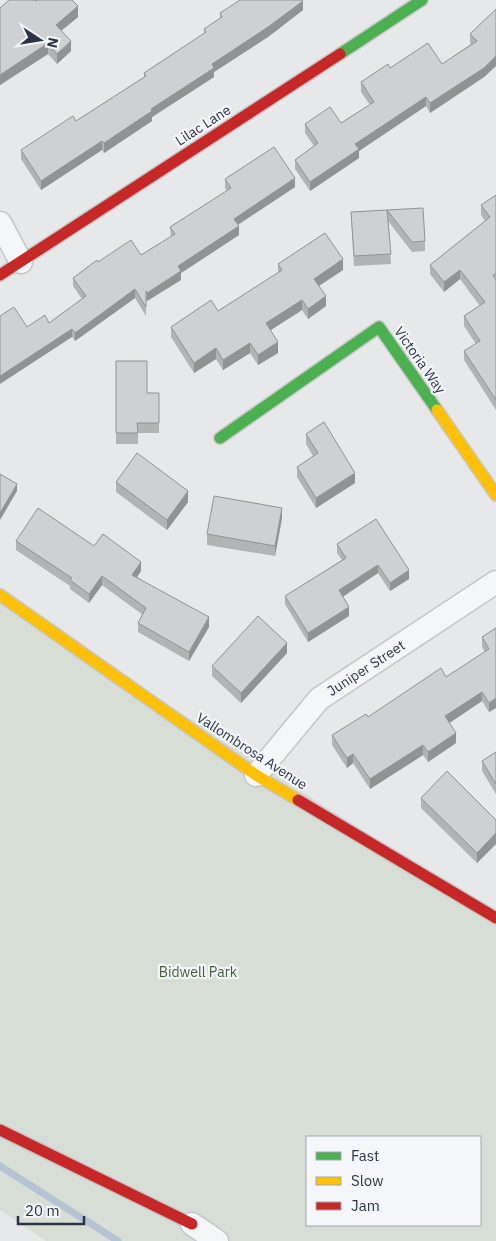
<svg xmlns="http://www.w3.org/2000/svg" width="496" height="1241" viewBox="0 0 496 1241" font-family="'IBM Plex Sans',sans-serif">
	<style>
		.green { fill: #d6ded6; fill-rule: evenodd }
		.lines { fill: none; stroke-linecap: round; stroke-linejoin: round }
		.stream { stroke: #b4c4d5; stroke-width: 7 }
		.street-casing { stroke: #c4c6c8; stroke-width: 25 }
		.fast-casing { stroke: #c4c6c8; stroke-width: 14 }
		.slow-casing { stroke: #c4c6c8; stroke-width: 14 }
		.jam-casing { stroke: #c4c6c8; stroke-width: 14 }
		.street { stroke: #f5f6f7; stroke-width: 22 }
		.fast { stroke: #4caf50; stroke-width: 11 }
		.slow { stroke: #ffc107; stroke-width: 11 }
		.jam { stroke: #c62828; stroke-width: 11 }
		.wall { fill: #b1b3b5 }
		.shaded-wall { fill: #909294 }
		.building { fill: #ced0d3; stroke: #909294 }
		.labels { text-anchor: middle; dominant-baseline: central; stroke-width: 4.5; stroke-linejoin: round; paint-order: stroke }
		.street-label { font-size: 14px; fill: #2b3445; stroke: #f4f6f9 }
		.park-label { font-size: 14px; fill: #3f6138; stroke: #f4f6f9 }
	</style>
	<rect width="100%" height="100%" fill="#e6e8ea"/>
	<path class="green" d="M0,595L496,918V1241H46L0,1210ZM307,1137H480V1225H307Z"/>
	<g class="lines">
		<path class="stream" d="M0,1166L118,1241"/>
		<defs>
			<path id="street" d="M0,223L21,262
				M256,775L319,699L496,582
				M192,1224L217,1241"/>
			<path id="fast" d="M340,54L422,0
				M220,438L379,327L437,410"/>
			<path id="slow" d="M437,410L496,495
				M0,595L256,775L298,800"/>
			<path id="jam" d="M0,275L340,54
				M298,800L496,918
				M0,1130L192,1224"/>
		</defs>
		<use href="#street" class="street-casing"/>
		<use href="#fast" class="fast-casing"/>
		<use href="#slow" class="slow-casing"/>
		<use href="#jam" class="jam-casing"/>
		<use href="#street" class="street"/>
		<use href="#fast" class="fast"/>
		<use href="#slow" class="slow"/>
		<use href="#jam" class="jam"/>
	</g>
	<path class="wall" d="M35,1L78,17L61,31L71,51L57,64L48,54L0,85V8Z
		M496,9V66L484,77L430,113L426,106L359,151V158L310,191L295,169V160L314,146L305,133V124L341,123L370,105L361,92V82L390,68L442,64L471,44L470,43V34Z
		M303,10L268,37L214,72V77L152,117V121L104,153L102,150L41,190L21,159V150L76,121L144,77V73L204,34V29L220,18V13Z
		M225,179L295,187L238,225L239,235L181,273V280L147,301L146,300V316L135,298L75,341L72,337L27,327L49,323L82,299L73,286V278L98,262L141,255L171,237L170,227L227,191L225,188Z
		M496,195V410L464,360V351L476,344L464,326V316L480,306L460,279L444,292L430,274V265L485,221L481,215V205Z
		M387,210L425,241V251L412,252L388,221L391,264L354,266L351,212Z
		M278,264L343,270L319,286L326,306L308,319L302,310L271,330L278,353L258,365L250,353L223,370L216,359L194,373L171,337V327L218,311L278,273Z
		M116,361L147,393H159V433H138V444H116Z
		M306,434L355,483L316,508L297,477V467L313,456L306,444Z
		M116,482L188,502L167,530L116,492Z
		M282,518L275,556L207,545V534Z
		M16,541L94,546L141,571L137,577L209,627L189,661L138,632V623L143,615L102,585L89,603L70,589V586L16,550Z
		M337,544L409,579L390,591L378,573L343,597L349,616L308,642L285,604V596L342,560L337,553Z
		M496,628V708L489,712L482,701L449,723L456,743L428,762L423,755L370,789L353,763L347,768L332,745V735L446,677L485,652L482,647V637Z
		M287,653L241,703L212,676V666Z
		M496,752V794L482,771V761Z
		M421,798L496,820V844L477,863L421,808Z"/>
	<path class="shaded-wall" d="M303,1V10L268,37L214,72V77L152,117V121L104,153V143L212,64Z
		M78,6V17L56,35V25Z
		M71,41V51L57,64V54Z
		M48,43V54L0,85V75Z
		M496,56V66L484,77L430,113V103Z
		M426,97V106L359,151V158L310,191V182L355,144Z
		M102,141V150L41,190V181Z
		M295,178V187L234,227V219Z
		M239,226V235L181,273V280L147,301V293L178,266Z
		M343,259V270L314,289V279Z
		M460,270V279L444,292V282Z
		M135,289V298L75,341V333Z
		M326,296V306L308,319V309Z
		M302,300V310L266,333V323Z
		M72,329V337L0,384V376Z
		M278,342V353L258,365V355Z
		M250,343V353L223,370V360Z
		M216,348V359L194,373V363Z
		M355,473V483L316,508V498Z
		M17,484V491L0,520V513Z
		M188,491V502L167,530V520Z
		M282,508V518L275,556V546Z
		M141,562V571L132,584V575Z
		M378,565V573L339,599V590Z
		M409,570V579L390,591V583Z
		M102,576V585L89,603V594Z
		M349,607V616L308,642V633Z
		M209,617V627L189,661V652Z
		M287,643V653L241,703V693Z
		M482,692V701L445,726V716Z
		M496,698V708L489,712V703Z
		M456,733V743L428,762V752Z
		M423,745V755L370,789V779Z
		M353,754V763L347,768V758Z
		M496,833V844L477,863V853Z"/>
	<path class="building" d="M9,0H35V1L37,0H72L78,6L56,25L71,41L57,54L48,43L0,75V8Z
		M240,0H302L303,1L268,27L212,64L214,68L151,109L152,111L104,143L102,141L41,181L21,150L73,116L76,121L146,76L144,73L206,32L204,29L222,17L220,13Z
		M496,9V56L484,68L430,103L426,97L355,144L359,149L310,182L295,160L318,143L305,124L330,107L341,123L374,102L361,82L388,64L390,68L428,43L442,64L477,41L470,34Z
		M274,147L295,178L234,219L239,226L178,266L181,271L147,293L146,291V307L135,289L75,333L72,329L0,376V316L14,307L27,327L45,315L49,323L86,296L73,278L97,260L98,262L131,240L141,255L175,234L170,227L231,188L225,179Z
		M496,195V274L493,275L496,280V400L464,351L480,341L464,316L485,302L460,270L444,282L430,265L490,217L481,205Z
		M423,208L425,241L412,242L387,210Z
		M387,210L391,254L354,256L351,212Z
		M325,233L343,259L314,279L326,296L308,309L302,300L266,323L278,342L258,355L250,343L223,360L216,348L194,363L171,327L211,300L218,311L282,270L278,264Z
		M116,361H147V393H159V423H137L138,433H116Z
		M324,422L355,473L316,498L297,467L318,453L306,434Z
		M137,453L188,491L167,520L116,482Z
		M0,474L17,484L0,513Z
		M214,496L282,508L275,546L207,534Z
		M38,508L94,546L103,534L141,562L132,575L209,617L189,652L138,623L146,608L102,576L89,594L70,580L72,578L16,541Z
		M376,519L409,570L390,583L378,565L339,590L349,607L308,633L285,596L346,558L337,544Z
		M258,616L287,643L241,693L212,666Z
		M496,628V698L489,703L482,692L445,716L456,733L428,752L423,745L370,779L353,754L347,758L332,735L366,714L368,717L441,668L446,677L489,649L482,637Z
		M496,752V784L482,761Z
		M447,771L496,820V833L477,853L421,798Z"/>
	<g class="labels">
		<g class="street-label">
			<text transform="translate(203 125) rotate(-33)">Lilac Lane</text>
			<text transform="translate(420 360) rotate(55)">Victoria Way</text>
			<text transform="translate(366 668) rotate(-33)">Juniper Street</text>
			<text transform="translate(252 751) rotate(33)">Vallombrosa Avenue</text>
		</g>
		<g class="park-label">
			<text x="198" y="972">Bidwell Park</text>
		</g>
	</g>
	<rect x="306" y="1136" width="175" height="90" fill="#f4f6f9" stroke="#a4a8b1"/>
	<rect x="316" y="1152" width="25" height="8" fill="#4caf50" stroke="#a4a8b1"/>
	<text x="351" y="1161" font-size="15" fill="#2b3445">Fast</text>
	<rect x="316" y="1177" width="25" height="8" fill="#ffc107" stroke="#a4a8b1"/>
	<text x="351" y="1186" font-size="15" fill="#2b3445">Slow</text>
	<rect x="316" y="1202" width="25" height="8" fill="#c62828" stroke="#a4a8b1"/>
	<text x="351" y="1211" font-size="15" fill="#2b3445">Jam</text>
	<g transform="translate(40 40) rotate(102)" stroke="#f4f6f9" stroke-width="4" paint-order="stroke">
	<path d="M0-4L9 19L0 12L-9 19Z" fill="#2b3445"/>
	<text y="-8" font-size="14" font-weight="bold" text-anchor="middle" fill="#2b3445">N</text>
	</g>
	<path d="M18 1216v8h66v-8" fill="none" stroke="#2b3445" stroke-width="2.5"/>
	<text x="25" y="1216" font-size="15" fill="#2b3445" stroke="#f4f6f9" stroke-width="4" paint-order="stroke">20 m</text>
</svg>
